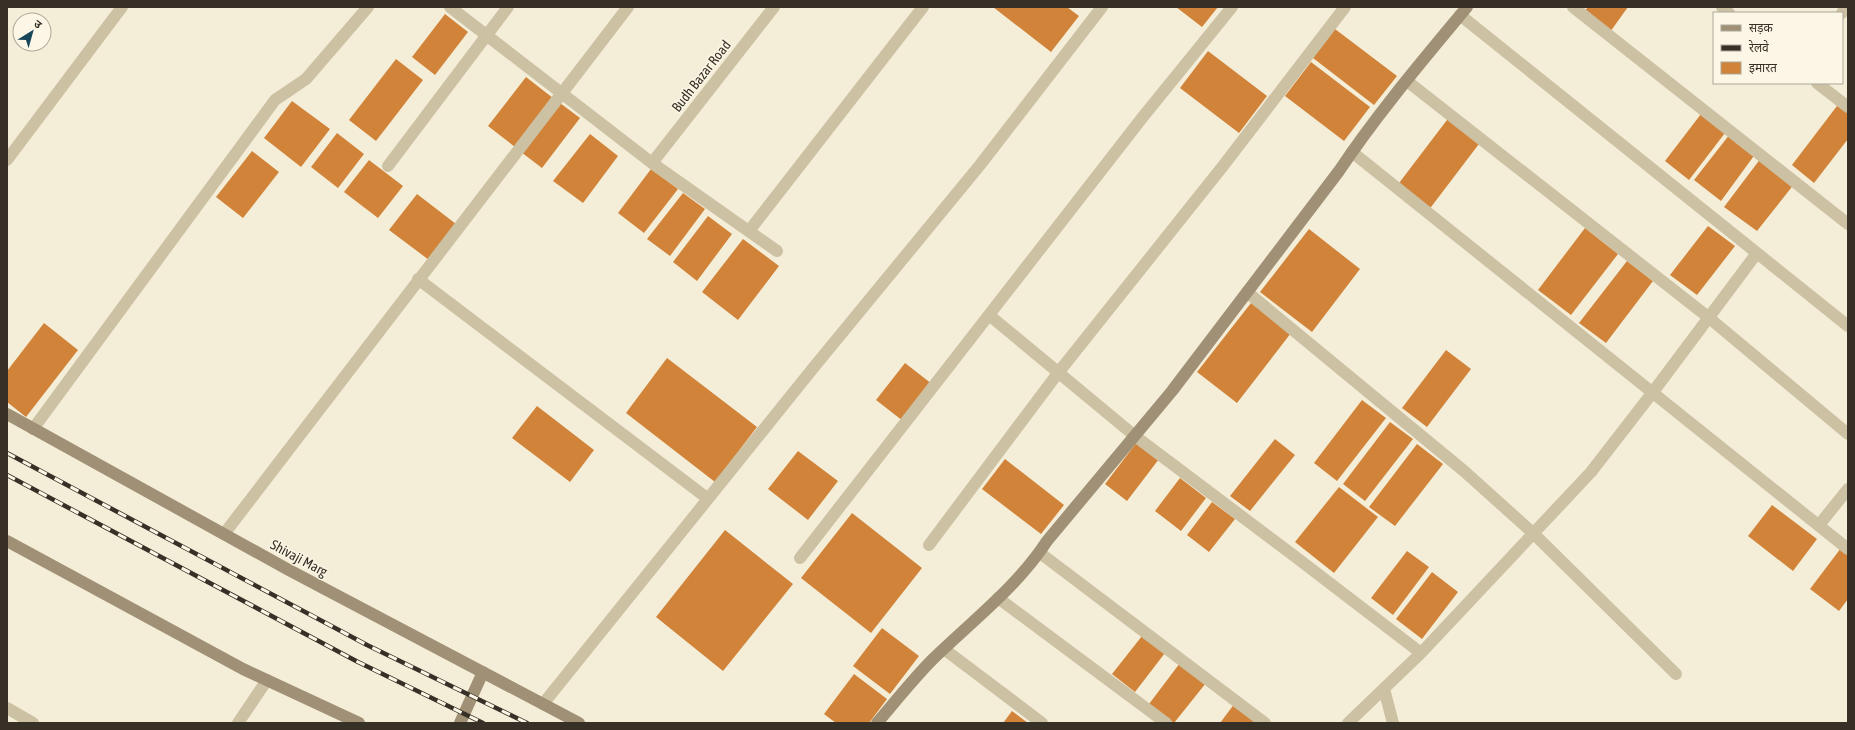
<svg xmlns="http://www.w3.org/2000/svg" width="1855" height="730" viewBox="0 0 1855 730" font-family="'Asap Condensed','Noto Sans Devanagari',sans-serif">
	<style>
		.building { fill: #d18439 }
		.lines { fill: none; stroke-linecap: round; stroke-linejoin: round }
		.street { stroke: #cdc1a4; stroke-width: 12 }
		.secondary { stroke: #a09075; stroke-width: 12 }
		.rail-casing { stroke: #373026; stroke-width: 4.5 }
		.rail { stroke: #fbf6e5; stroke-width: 3; stroke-dasharray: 9; stroke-linecap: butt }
		.labels { text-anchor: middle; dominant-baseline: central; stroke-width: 3; stroke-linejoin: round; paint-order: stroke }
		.street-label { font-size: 14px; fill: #373026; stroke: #fbf6e5 }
	</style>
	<rect width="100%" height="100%" fill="#f4eed9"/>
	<path class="building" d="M993,7H1067L1079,16L1051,52Z
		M1176,7H1218L1202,27Z
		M1588,7H1628L1610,32L1584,12Z
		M445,14L468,32L435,75L412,57Z
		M1335,29L1397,76L1374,105L1313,58Z
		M1208,51L1267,96L1239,133L1180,88Z
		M396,59L423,80L376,141L349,120Z
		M1311,62L1370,107L1344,141L1285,96Z
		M526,77L553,98L515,147L488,126Z
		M292,101L330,129L301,167L264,138Z
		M1840,102L1848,108V139L1814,183L1792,165Z
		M560,103L580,118L542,168L521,152Z
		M1701,114L1725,133L1689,180L1665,161Z
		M1450,116L1482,140L1428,211L1396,187Z
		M337,133L364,154L338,188L311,167Z
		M590,134L618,156L583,203L553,181Z
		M1730,134L1756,153L1721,201L1694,180Z
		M252,151L279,172L243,218L216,197Z
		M1761,158L1795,183L1757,231L1724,207Z
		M369,160L403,186L378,218L344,192Z
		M651,169L678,189L644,233L618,213Z
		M683,193L705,209L670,256L647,239Z
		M417,194L456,224L429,260L389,230Z
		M708,216L732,234L697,281L673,262Z
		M1708,226L1735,246L1697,295L1670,275Z
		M1585,228L1618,254L1571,315L1538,290Z
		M1309,229L1360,269L1312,332L1260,292Z
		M743,239L779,266L738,320L702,292Z
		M1627,261L1653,281L1606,343L1579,323Z
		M1251,303L1291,333L1237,403L1197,372Z
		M44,323L78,350L26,417L7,402V371Z
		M1446,350L1471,369L1427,427L1402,408Z
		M667,358L757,427L715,482L626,413Z
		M905,363L932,384L903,421L876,400Z
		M1362,400L1386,418L1337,481L1314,463Z
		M537,406L594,450L570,482L512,438Z
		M1390,422L1413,439L1365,501L1343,484Z
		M1275,439L1295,455L1250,511L1230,496Z
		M1137,442L1159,459L1127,501L1105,484Z
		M1417,444L1443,464L1395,526L1369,507Z
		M798,451L838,481L808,520L768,489Z
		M1005,459L1064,505L1041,534L982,489Z
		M1180,478L1206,498L1181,531L1155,511Z
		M1339,487L1378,517L1334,573L1295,542Z
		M1212,502L1235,519L1209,552L1187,535Z
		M1772,505L1817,539L1793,571L1748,536Z
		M852,513L922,568L871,633L801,578Z
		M725,530L793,584L723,671L656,617Z
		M1841,548L1848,554V599L1839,611L1810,589Z
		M1407,551L1429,567L1393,615L1371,598Z
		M1432,572L1458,592L1422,639L1396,619Z
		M882,628L919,656L890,694L853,666Z
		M1142,636L1165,653L1135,692L1112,674Z
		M1180,663L1206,683L1174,723L1149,704Z
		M854,674L887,699L869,723H836L824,714Z
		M1235,703L1256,723H1220Z
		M1012,711L1028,723H1003Z"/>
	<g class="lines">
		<path class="street" d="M450,7L652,163L777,251
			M1573,7L1848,224
			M1722,7L1729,13
			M1842,13L1846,7
			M1460,15L1848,326
			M1407,81L1708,317L1848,434
			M1817,83L1848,107
			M1352,152L1848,549
			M7,160L122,7
			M652,163L774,7
			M388,166L508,7
			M749,231L923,7
			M418,279L707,498
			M1247,292L1464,471L1534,534L1676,674
			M989,315L1135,436L1293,555L1421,653
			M33,429L275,100L306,79L368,7
			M1819,525L1848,489
			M224,534L628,7
			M929,545L1058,373L1223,166L1345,7
			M1040,553L1265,723
			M800,558L1142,118L1232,7
			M998,598L1166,723
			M944,649L1042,723
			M1384,689L1393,723
			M543,704L814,367L980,165L1102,7
			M7,708L33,723
			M238,723L267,680
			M1348,723L1421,653L1591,472L1653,392L1757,253"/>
		<path class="secondary" d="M7,414L287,569L579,723
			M7,541L243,669L359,723
			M460,723L483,672
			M877,723C895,702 913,679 933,659C972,621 1017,587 1047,541L1172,391L1339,171C1377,114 1423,60 1467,7"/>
		<defs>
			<path id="rail" d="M7,453L367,645L527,723
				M7,475L358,662L483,723"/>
		</defs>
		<use href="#rail" class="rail-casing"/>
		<use href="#rail" class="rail"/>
	</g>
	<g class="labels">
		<g class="street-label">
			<text transform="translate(701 76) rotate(-52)">Budh Bazar Road</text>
			<text transform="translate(299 558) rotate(28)">Shivaji Marg</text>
		</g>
	</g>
	<rect width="1855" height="730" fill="none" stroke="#373026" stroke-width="16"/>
	<rect x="1713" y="12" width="130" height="72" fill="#fbf6e5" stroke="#ada799"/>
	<rect x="1721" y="25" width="20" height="6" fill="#a09075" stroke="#ada799"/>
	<text x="1749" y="32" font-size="12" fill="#373026">सड़क</text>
	<rect x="1721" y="45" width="20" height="6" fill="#373026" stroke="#ada799"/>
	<text x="1749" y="52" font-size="12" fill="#373026">रेलवे</text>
	<rect x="1721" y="62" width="20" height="12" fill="#d18439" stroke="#ada799"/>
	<text x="1749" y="72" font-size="12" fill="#373026">इमारत</text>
	<g transform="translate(32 32) rotate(37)"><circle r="19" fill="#fbf6e5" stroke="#ada799"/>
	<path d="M0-3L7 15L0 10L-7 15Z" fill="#18475c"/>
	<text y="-6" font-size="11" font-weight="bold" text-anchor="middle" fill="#373026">उ</text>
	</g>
</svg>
